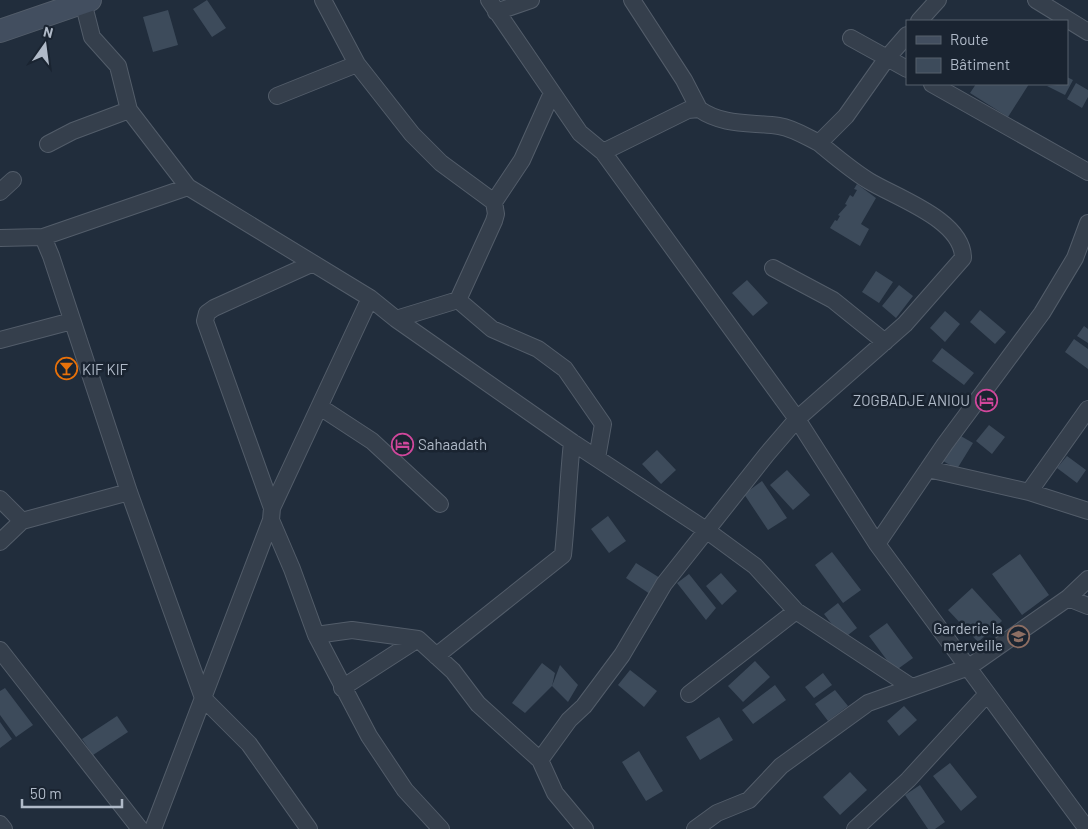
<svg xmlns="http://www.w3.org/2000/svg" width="1088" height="829" viewBox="0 0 1088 829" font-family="Barlow,sans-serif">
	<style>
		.building { fill: #3d4b5b }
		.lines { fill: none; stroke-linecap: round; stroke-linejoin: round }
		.street-casing { stroke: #535d6a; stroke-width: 18 }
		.secondary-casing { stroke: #535d6a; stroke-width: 24 }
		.street { stroke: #353f4c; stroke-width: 16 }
		.secondary { stroke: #424e5f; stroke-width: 22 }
		.labels { text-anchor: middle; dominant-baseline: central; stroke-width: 5; stroke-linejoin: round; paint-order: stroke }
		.poi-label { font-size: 15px; fill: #b0bac8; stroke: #1a2431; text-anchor: start }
	</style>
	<rect width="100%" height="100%" fill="#212d3c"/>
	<path class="building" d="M207,0L226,28L212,37L193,9Z
		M168,10L178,45L153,52L143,17Z
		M1067,77L1073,80L1065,95L1047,86L1067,84Z
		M1076,83L1088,90V97L1082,108L1067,99Z
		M976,84H1029L1008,117L970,93Z
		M857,184L876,198L861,224L869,229L860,246L830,228L835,220L837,221L840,216L838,215L847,205L845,204L850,195L853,197L857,190L854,189Z
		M876,271L893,282L879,303L862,292Z
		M747,280L768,303L753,316L732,293Z
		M899,285L913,296L896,318L882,306Z
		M980,310L1006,332L995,344L970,322Z
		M945,311L960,324L945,342L930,328Z
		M1084,326L1088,329V343L1077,336Z
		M1074,339L1088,349V369L1065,352Z
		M942,348L974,373L964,385L932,361Z
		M989,425L1005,437L992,454L976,441Z
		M959,435L973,443L957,469L943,461Z
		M657,450L676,470L661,484L642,464Z
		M1067,456L1086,470L1077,483L1057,468Z
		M787,470L810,495L793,510L770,485Z
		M762,481L787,518L768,530L744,494Z
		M608,516L626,541L609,553L591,529Z
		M832,552L861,590L843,603L815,565Z
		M1020,554L1049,595L1022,615L992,574Z
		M636,563L660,578L650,594L626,578Z
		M721,573L737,591L722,605L706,586Z
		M689,574L716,608L706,620L677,583Z
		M972,588L1002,621L978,642L948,610Z
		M838,603L857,628L843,639L824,614Z
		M887,623L913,658L895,671L869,636Z
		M755,661L770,677L743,702L728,686Z
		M542,663L555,673L552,686L525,713L512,703Z
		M560,665L578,685L568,702L552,686Z
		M630,670L657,691L644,707L618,685Z
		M823,673L832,685L814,698L805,687Z
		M775,685L786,700L753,724L742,710Z
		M5,688L33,725L16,737L0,715V691Z
		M835,690L848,706L828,721L815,704Z
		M904,706L917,720L899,736L887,721Z
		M117,716L128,732L93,755L82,739Z
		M719,717L733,740L700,760L686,737Z
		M0,722L12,739L0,748Z
		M639,751L663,791L646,801L622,762Z
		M950,763L977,797L961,811L933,776Z
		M850,772L867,790L840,815L823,797Z
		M920,785L945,822L935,829H928L905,795Z"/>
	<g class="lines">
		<defs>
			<path id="street" d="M323,0L357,64L412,134L441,163L494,202
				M489,0L580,133L603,152L797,419L877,544L1087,829
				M632,0L684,80L699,109
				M1036,0L1088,32
				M83,2L92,37L118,66L129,110L188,187L370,298
				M496,12L531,0
				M919,21L938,0
				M851,38L907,69
				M932,84L1088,172
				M277,96L357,64
				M48,144L73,131L129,110
				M603,152L688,110L699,109C723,126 751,122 779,126C793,128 807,137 819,143L846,116L887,58L907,35
				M188,187L43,237L51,256L129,492L203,698L249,744L309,829
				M0,192L13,180
				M0,238L43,237
				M773,268L833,300L885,342
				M458,300L492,329L538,349L565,369L603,424L597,458
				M396,319L572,442C568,480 567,517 563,555L436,656
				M0,340L72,321
				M320,407L372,441L440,504
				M572,442L706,530L755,566L796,611L910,686
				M928,469L1029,492L1088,511
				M1029,492L1088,409
				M0,499L22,521
				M272,508L205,321L207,313L214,308L311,264
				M271,520L292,569L316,635L369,736L405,790L441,829
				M0,542L22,521L129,492
				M877,544L945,444L1042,313L1075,258L1088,223
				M1068,598L1088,606
				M316,635L352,630L418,639L453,671L478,704L540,760L555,793L585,829
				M0,650L140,829
				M342,688L418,639
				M689,694L796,611
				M540,760L569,720L584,706L622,655L664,584L767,454L797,419L905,324L963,258C963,220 897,198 869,181C851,170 835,156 819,143
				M0,824L4,829
				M153,829L271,520L272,508L370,298L396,319L458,300L494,221L496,214L494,202L522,160L552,93
				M695,829L717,813L749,800L781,766L868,703L969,667L1068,598L1088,579
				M855,829L908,780L987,694"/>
			<path id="secondary" d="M0,31L90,0"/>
		</defs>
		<use href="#street" class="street-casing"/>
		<use href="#secondary" class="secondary-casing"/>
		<use href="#street" class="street"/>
		<use href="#secondary" class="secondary"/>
	</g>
	<defs>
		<symbol id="bar-ring" viewBox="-11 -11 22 22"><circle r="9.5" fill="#1a2431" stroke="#e8710a" stroke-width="1.5"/><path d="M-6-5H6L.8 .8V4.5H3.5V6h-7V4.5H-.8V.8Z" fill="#e8710a"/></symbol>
		<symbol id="hotel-ring" viewBox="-11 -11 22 22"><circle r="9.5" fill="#1a2431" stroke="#d1479c" stroke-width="1.5"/><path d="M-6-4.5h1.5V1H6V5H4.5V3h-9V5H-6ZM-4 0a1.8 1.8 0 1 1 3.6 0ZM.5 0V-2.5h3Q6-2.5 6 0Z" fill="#d1479c"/></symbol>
		<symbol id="school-ring" viewBox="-11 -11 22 22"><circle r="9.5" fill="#1a2431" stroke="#8d6e63" stroke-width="1.5"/><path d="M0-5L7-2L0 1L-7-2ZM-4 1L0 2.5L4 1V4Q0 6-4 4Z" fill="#8d6e63"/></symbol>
	</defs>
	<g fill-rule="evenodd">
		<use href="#bar-ring" x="54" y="356" width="25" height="25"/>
		<use href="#hotel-ring" x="974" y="388" width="25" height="25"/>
		<use href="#hotel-ring" x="390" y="432" width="25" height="25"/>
		<use href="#school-ring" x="1006" y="624" width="25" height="25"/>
	</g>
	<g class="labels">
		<g class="poi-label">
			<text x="82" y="369">KIF KIF</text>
			<text x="970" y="400" text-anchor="end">ZOGBADJE ANIOU</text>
			<text x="418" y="444">Sahaadath</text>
			<text x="1003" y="628" text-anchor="end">Garderie la<tspan x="1003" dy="17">merveille</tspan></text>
		</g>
	</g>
	<rect x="906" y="20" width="162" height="65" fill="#1a2431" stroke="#56606d"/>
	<rect x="916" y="36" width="25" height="8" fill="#424e5f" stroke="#56606d"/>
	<text x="950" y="45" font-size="15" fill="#b0bac8">Route</text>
	<rect x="916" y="58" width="25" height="15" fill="#3d4b5b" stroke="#56606d"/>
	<text x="950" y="70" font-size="15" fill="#b0bac8">Bâtiment</text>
	<g transform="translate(45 45) rotate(14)" stroke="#1a2431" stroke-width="4" paint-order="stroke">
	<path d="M0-4L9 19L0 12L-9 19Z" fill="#b0bac8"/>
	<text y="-8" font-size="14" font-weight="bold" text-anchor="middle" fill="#b0bac8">N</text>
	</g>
	<path d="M22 799v8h100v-8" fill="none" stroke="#b0bac8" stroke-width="2.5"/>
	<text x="30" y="799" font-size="15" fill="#b0bac8" stroke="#1a2431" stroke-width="4" paint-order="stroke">50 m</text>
</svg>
